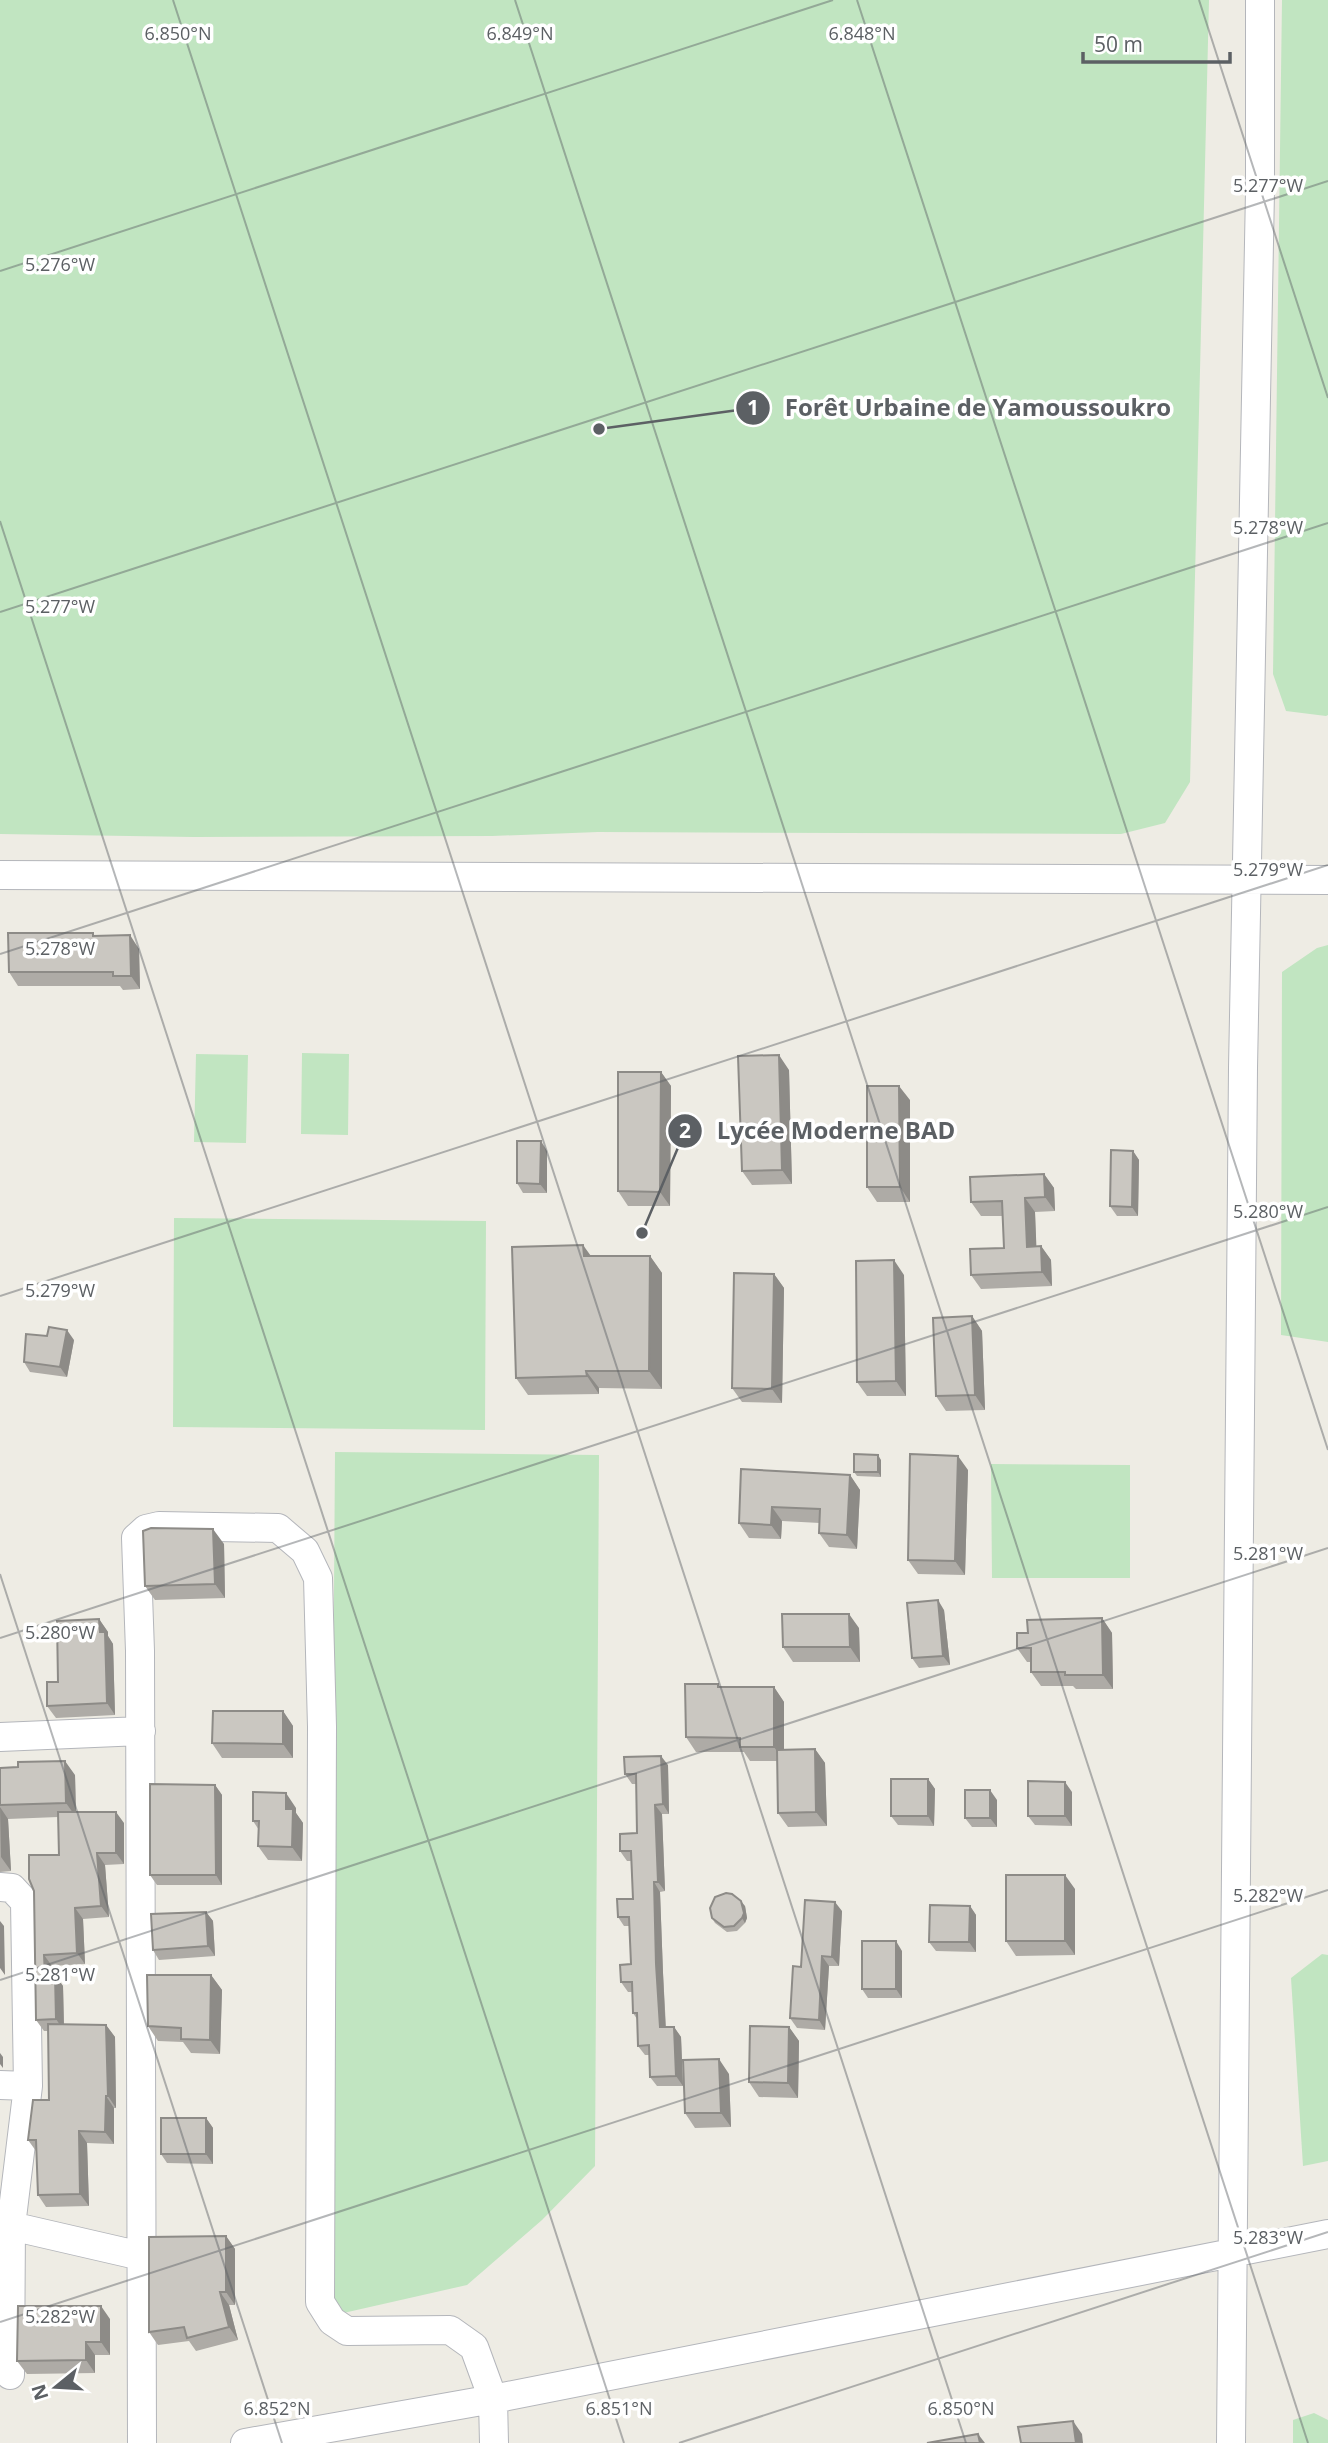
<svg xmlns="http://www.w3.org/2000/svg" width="1328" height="2443" viewBox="0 0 1328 2443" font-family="'Open Sans',sans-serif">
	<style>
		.green { fill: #c1e5c1 }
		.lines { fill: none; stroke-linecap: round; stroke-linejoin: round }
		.minor-casing { stroke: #b4b6bb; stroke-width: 30 }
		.minor { stroke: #fff; stroke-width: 28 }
		.wall { fill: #aeaba6 }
		.shaded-wall { fill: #8d8b87 }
		.building { fill: #cac7c1; stroke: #8d8b87; stroke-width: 2 }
		.ticks { fill: none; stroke: #5c6064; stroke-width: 2; stroke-opacity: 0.45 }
		.ticks-label { font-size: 18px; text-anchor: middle; fill: #5c6064; stroke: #fff; stroke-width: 7; stroke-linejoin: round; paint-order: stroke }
		.leader { fill: none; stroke: #5c6064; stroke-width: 2.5 }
		.callout-dot { fill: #5c6064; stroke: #fff; stroke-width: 2.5 }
		.mark-label { font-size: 21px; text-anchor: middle; font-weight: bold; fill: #fff }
		.callout-label { font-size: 24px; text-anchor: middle; font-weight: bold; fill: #5c6064; stroke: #fff; stroke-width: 7; stroke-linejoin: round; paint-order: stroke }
	</style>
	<rect width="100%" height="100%" fill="#eeece4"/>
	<path class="green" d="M0,0H1209L1190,782L1165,823L1121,834L598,832L492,836L194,837L0,834Z
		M1282,0H1328V715L1326,716L1286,711L1273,674Z
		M1328,945V1342L1281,1335L1282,972L1317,948Z
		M302,1053L349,1054L348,1135L301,1134Z
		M196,1054L248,1055L246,1143L194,1142Z
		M174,1218L486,1221L485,1430L173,1427Z
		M335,1452L599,1455L595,2166L542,2220L467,2285L339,2314L329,2295Z
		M991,1464L1130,1465V1578H992Z
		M1322,1954L1328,1955V2161L1303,2166L1291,1978Z
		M1314,2413L1328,2420V2443H1293V2420Z"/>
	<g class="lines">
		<defs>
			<path id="minor" d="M0,875L1328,880
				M0,1737L141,1731
				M0,1887L12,1888L25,1902L28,2086L11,2226L10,2375
				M0,2085L28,2086
				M11,2226L141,2256
				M142,2443L140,1651L136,1538L146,1529L159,1526L278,1528L305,1551L318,1578L322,1727L320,2302L332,2321L347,2331L450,2330L474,2347L493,2399L494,2443
				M245,2443L493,2399L1328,2234
				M1231,2443L1243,1068L1260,191V0"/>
		</defs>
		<use href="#minor" class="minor-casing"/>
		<use href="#minor" class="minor"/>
	</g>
	<path class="wall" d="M95,936L139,949L140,989L123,990L120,986H18L9,972Z
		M789,1070L792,1184L752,1185L742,1171Z
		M661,1072L671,1086L670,1206H628L618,1191Z
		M910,1100V1202H877L867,1187Z
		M547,1151V1193H523L517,1183Z
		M1133,1151L1139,1160L1138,1216H1117L1110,1206Z
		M1044,1174L1054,1188L1055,1211L1035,1212L1036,1246H1041L1051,1260L1052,1286L981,1289L971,1275L1004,1248L1003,1216H981L971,1202Z
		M591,1256H650L662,1273V1389L599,1388V1394L528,1395L516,1378Z
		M774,1274L784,1288L782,1403L742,1402L732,1388Z
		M904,1275L906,1396H867L857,1382Z
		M972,1316L982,1331L985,1410L946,1411L936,1396Z
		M74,1340L67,1377L30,1372L24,1362Z
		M881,1460V1477L857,1476L854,1472Z
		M741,1469L850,1475L860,1490L857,1549L829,1547L819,1533L820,1523L782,1521L781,1539L749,1538L739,1523Z
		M968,1470L965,1575L918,1574L908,1560Z
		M224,1544L225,1598L155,1600L145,1586Z
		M944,1610L950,1665L919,1668L912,1658Z
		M1102,1618L1112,1633L1113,1689H1076L1073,1686H1041L1031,1672V1662H1027L1017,1648L1028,1633Z
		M99,1619L108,1632V1636L113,1644L115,1715L56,1718L47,1706L58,1682Z
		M859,1628L860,1662H793L783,1647Z
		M774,1687L784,1702V1750L815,1749L825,1763L827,1826L788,1827L778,1813L777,1761H750L744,1752H696L686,1737Z
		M283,1711L293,1726V1758H222L212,1743Z
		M668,1765L669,1814H662L665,1891L660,1892L663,1973L666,2027H674L681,2037L683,2086H657L650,2077L649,2055H645L638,2046L637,2019L633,2013L632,1992H628L621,1982L631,1964L629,1926H624L618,1917L633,1899L631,1861H627L620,1851L637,1833L636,1784H632L625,1774Z
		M0,1768L75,1775L76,1812L124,1823V1864L105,1865L109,1917L83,1919L85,1964L52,1966V1975H55L63,1986L64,2024L106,2025L115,2037L116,2108H114V2144L87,2143L89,2206L46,2207L38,2195L36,2151L28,2140L49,2100L48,2031H44L36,2020L34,1891L59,1855L58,1817L8,1819L11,1871L0,1872Z
		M928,1779L935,1789L934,1826L898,1825L891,1816Z
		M215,1785L222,1795V1885H157L150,1875Z
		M1072,1792V1826L1035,1825L1028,1816Z
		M997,1800V1827H972L965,1818Z
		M296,1808V1813L303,1823L302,1861L268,1860L258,1846L259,1830L253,1821Z
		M1075,1889V1955L1016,1956L1006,1941Z
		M745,1906L747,1918L745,1923L737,1931L727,1932L715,1923L712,1918Z
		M970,1906L976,1915V1952L936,1951L929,1942Z
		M842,1911L839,1966H829L825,2030L797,2028L790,2018L801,1967Z
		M206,1912L213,1921L215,1956L159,1960L153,1950Z
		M902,1951V1998H868L862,1989Z
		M211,1975L222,1990L220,2054L191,2053L183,2042L158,2041L148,2026Z
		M789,2027L799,2041L798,2098L759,2097L749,2082Z
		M729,2074L731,2127L695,2128L685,2113Z
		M206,2118L213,2128V2164L167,2163L161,2154Z
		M226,2236L235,2249V2305H229L238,2340L196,2351L189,2341L158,2345L149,2332Z
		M110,2319V2355H95V2373L27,2374L17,2361Z"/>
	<path class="shaded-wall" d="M130,935L139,949L140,989L131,976Z
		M779,1055L789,1070L792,1184L782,1170Z
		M661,1072L671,1086L670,1206L660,1192Z
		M899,1086L910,1100V1202L900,1187Z
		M541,1141L547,1151V1193L540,1184Z
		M1133,1151L1139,1160L1138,1216L1132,1207Z
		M1044,1174L1054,1188L1055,1211L1045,1197Z
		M1025,1198L1035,1212L1037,1261L1027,1247Z
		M583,1245L596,1263L584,1256Z
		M1041,1246L1051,1260L1052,1286L1042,1272Z
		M650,1256L662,1273V1389L649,1371Z
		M894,1260L904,1275L906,1396L896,1381Z
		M774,1274L784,1288L782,1403L772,1389Z
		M972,1316L982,1331L985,1410L975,1395Z
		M67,1330L74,1340L67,1377L60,1367Z
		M586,1371L599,1388V1394L587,1376Z
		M878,1455L881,1460V1477L878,1472Z
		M958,1456L968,1470L965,1575L955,1561Z
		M850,1475L860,1490L857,1549L847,1535Z
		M772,1507L782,1521L781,1539L771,1525Z
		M213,1529L224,1544L225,1598L215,1584Z
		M938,1600L944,1610L950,1665L943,1656Z
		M849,1614L859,1628L860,1662L850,1647Z
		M1102,1618L1112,1633L1113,1689L1103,1675Z
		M99,1619L108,1632V1636L113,1644L115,1715L107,1703Z
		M774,1687L784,1702V1761L774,1747Z
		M283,1711L293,1726V1758L283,1744Z
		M815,1749L825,1763L827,1826L816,1812Z
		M661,1756L668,1765L669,1814L663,1804Z
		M65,1761L75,1775L76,1817L66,1803Z
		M928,1779L935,1789L934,1826L928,1816Z
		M1065,1782L1072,1792V1826L1065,1816Z
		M215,1785L222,1795V1885L216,1875Z
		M990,1790L997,1800V1827L990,1818Z
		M286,1793L296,1808V1813L303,1823L302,1861L292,1847L286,1809Z
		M655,1805L662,1814L665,1891L658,1882Z
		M0,1807L8,1819L11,1871L1,1857Z
		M116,1812L124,1823V1864L116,1853Z
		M97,1853L105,1865L109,1917L101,1906Z
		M1065,1875L1075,1889V1955L1065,1941Z
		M654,1882L660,1892L663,1973L666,2037L660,2027L656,1964Z
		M741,1901L745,1906L747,1918L745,1923L742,1918Z
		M835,1902L842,1911L839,1966L832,1957Z
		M970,1906L976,1915V1952L969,1942Z
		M75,1908L83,1919L85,1964L77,1953Z
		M206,1912L213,1921L215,1956L208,1946Z
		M0,1921L4,1926L5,1975L0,1968Z
		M896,1941L902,1951V1998L896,1989Z
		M44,1955L52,1966V1986L45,1975Z
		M822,1956L829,1966L825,2030L819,2020Z
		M55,1975L63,1986L64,2031L56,2019Z
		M211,1975L222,1990L220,2054L210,2040Z
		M106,2025L115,2037L116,2108L108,2096Z
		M674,2027L681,2037L683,2086L676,2076Z
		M789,2027L799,2041L798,2098L788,2083Z
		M0,2053L3,2057V2068L0,2064Z
		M719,2059L729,2074L731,2127L721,2113Z
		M106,2096L114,2108V2144L105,2132Z
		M206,2118L213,2128V2164L206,2154Z
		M79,2131L87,2143L89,2206L80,2194Z
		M226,2236L235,2249V2305L226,2292Z
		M220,2292L229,2305L238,2340L229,2327Z
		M101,2306L110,2319V2355L101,2342Z
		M86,2342L95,2355V2373L86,2360Z
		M1073,2421L1082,2434L1083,2443H1076Z
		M978,2434L985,2443H980Z"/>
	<path class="building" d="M8,933H93V936L130,935L131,976H113V972H9Z
		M779,1055L782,1170L742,1171L738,1056Z
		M618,1072H661L660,1192L618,1191Z
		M867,1086H899L900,1187H867Z
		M517,1141H541L540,1184L517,1183Z
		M1111,1150L1133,1151L1132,1207L1110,1206Z
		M1044,1174L1045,1197L1025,1198L1027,1247L1041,1246L1042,1272L971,1275L970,1249L1004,1248L1002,1201L971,1202L970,1177Z
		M583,1245L584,1256H650L649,1371H586L587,1376L516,1378L512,1247Z
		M894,1260L896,1381L857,1382L856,1261Z
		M734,1273L774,1274L772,1389L732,1388Z
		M972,1316L975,1395L936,1396L933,1318Z
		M49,1327L67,1330L60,1367L24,1362L26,1334L47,1336Z
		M854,1454L878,1455V1472H854Z
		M910,1454L958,1456L955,1561L908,1560Z
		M741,1469L850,1475L847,1535L819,1533L820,1509L772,1507L771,1525L739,1523Z
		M151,1528L213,1529L215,1584L145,1586L143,1531Z
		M938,1600L943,1656L912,1658L907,1603Z
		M782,1614H849L850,1647H783Z
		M1102,1618L1103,1675H1065V1672H1031V1648H1017V1633H1028L1027,1620Z
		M99,1619L100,1632H105L107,1703L47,1706V1682H58L57,1621Z
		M685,1684H718V1687H774V1747H740V1738L686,1737Z
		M213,1711H283V1744L212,1743Z
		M815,1749L816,1812L778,1813L777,1750Z
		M661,1756L663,1804L655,1805L658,1882H654L656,1964L660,2027H674L676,2076L650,2077L649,2045L638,2046L637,2013H633L632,1982H621L620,1965L631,1964L629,1917H618L617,1899H633L631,1851H620V1834L637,1833L636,1774H625L624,1757Z
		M65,1761L66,1803L0,1805V1768L18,1767V1762Z
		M891,1779H928V1816H891Z
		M1028,1781L1065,1782V1816H1028Z
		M150,1784L215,1785L216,1875H150Z
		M965,1790H990V1818H965Z
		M253,1792L286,1793V1809H293L292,1847L258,1846L259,1821H253Z
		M58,1812H116V1853H97L101,1906L75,1908L77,1953L44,1955L45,1975H55L56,2019L36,2020L34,1891L29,1879V1855H59Z
		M1006,1875H1065V1941H1006Z
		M726,1893L732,1894L741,1901L744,1913L742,1918L734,1926L724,1927L712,1918L710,1908L715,1897Z
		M805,1900L835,1902L832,1957L822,1956L819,2020L790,2018L793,1966L801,1967Z
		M930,1905L970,1906L969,1942H929Z
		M206,1912L208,1946L153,1950L151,1914Z
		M862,1941H896V1989H862Z
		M147,1975H211L210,2040L181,2039V2028L148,2026Z
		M48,2024L106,2025L108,2096H106L105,2132L79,2131L80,2194L38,2195L36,2140H28L33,2100H49Z
		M750,2026L789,2027L788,2083L749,2082Z
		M719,2059L721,2113H685L683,2060Z
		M161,2118H206V2154H161Z
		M226,2236V2292H220L229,2327L187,2338L184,2327L149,2332V2237Z
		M18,2306H101V2342H86V2360L17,2361Z
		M1073,2421L1076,2443H1021L1018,2427Z
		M978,2434L980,2443H927Z"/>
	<path class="ticks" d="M173,0L966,2443M515,0L1308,2443M857,0L1328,1450M1199,0L1328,398M0,271L833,0M0,521L624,2443M0,612L1328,181M0,954L1328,523M0,1296L1328,865M0,1574L282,2443M0,1638L1328,1207M0,1980L1328,1548M0,2322L1328,1890M679,2443L1328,2232"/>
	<g class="ticks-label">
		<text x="178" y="40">6.850°N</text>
		<text x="520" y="40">6.849°N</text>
		<text x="862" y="40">6.848°N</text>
		<text x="1268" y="192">5.277°W</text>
		<text x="60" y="271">5.276°W</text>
		<text x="1268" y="534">5.278°W</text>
		<text x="60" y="613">5.277°W</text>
		<text x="1268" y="876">5.279°W</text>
		<text x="60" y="955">5.278°W</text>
		<text x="1268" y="1218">5.280°W</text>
		<text x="60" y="1297">5.279°W</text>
		<text x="1268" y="1560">5.281°W</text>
		<text x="60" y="1639">5.280°W</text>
		<text x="1268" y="1902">5.282°W</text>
		<text x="60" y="1981">5.281°W</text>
		<text x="1268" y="2244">5.283°W</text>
		<text x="60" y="2323">5.282°W</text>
		<text x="277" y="2415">6.852°N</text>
		<text x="619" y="2415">6.851°N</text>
		<text x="961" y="2415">6.850°N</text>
	</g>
	<path class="leader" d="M599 429L753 408M642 1233L685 1131"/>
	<g class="callout-dot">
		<circle cx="599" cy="429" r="7"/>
		<circle cx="642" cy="1233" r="7"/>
		<circle cx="753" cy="408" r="18"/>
		<circle cx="685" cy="1131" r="18"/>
	</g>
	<g class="mark-label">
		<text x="753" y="415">1</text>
		<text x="685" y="1138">2</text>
	</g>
	<g class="callout-label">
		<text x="978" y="416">Forêt Urbaine de Yamoussoukro</text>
		<text x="836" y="1139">Lycée Moderne BAD</text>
	</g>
	<g transform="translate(56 2387) rotate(252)" stroke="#ffffff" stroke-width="5" paint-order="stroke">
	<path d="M0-5L12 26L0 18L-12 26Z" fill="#5c6064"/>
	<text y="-10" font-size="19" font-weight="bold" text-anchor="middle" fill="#5c6064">N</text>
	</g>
	<path d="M1083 52v10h147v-10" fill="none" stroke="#5c6064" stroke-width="3.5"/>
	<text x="1094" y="52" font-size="21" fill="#5c6064" stroke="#ffffff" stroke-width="5" paint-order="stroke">50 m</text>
</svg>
